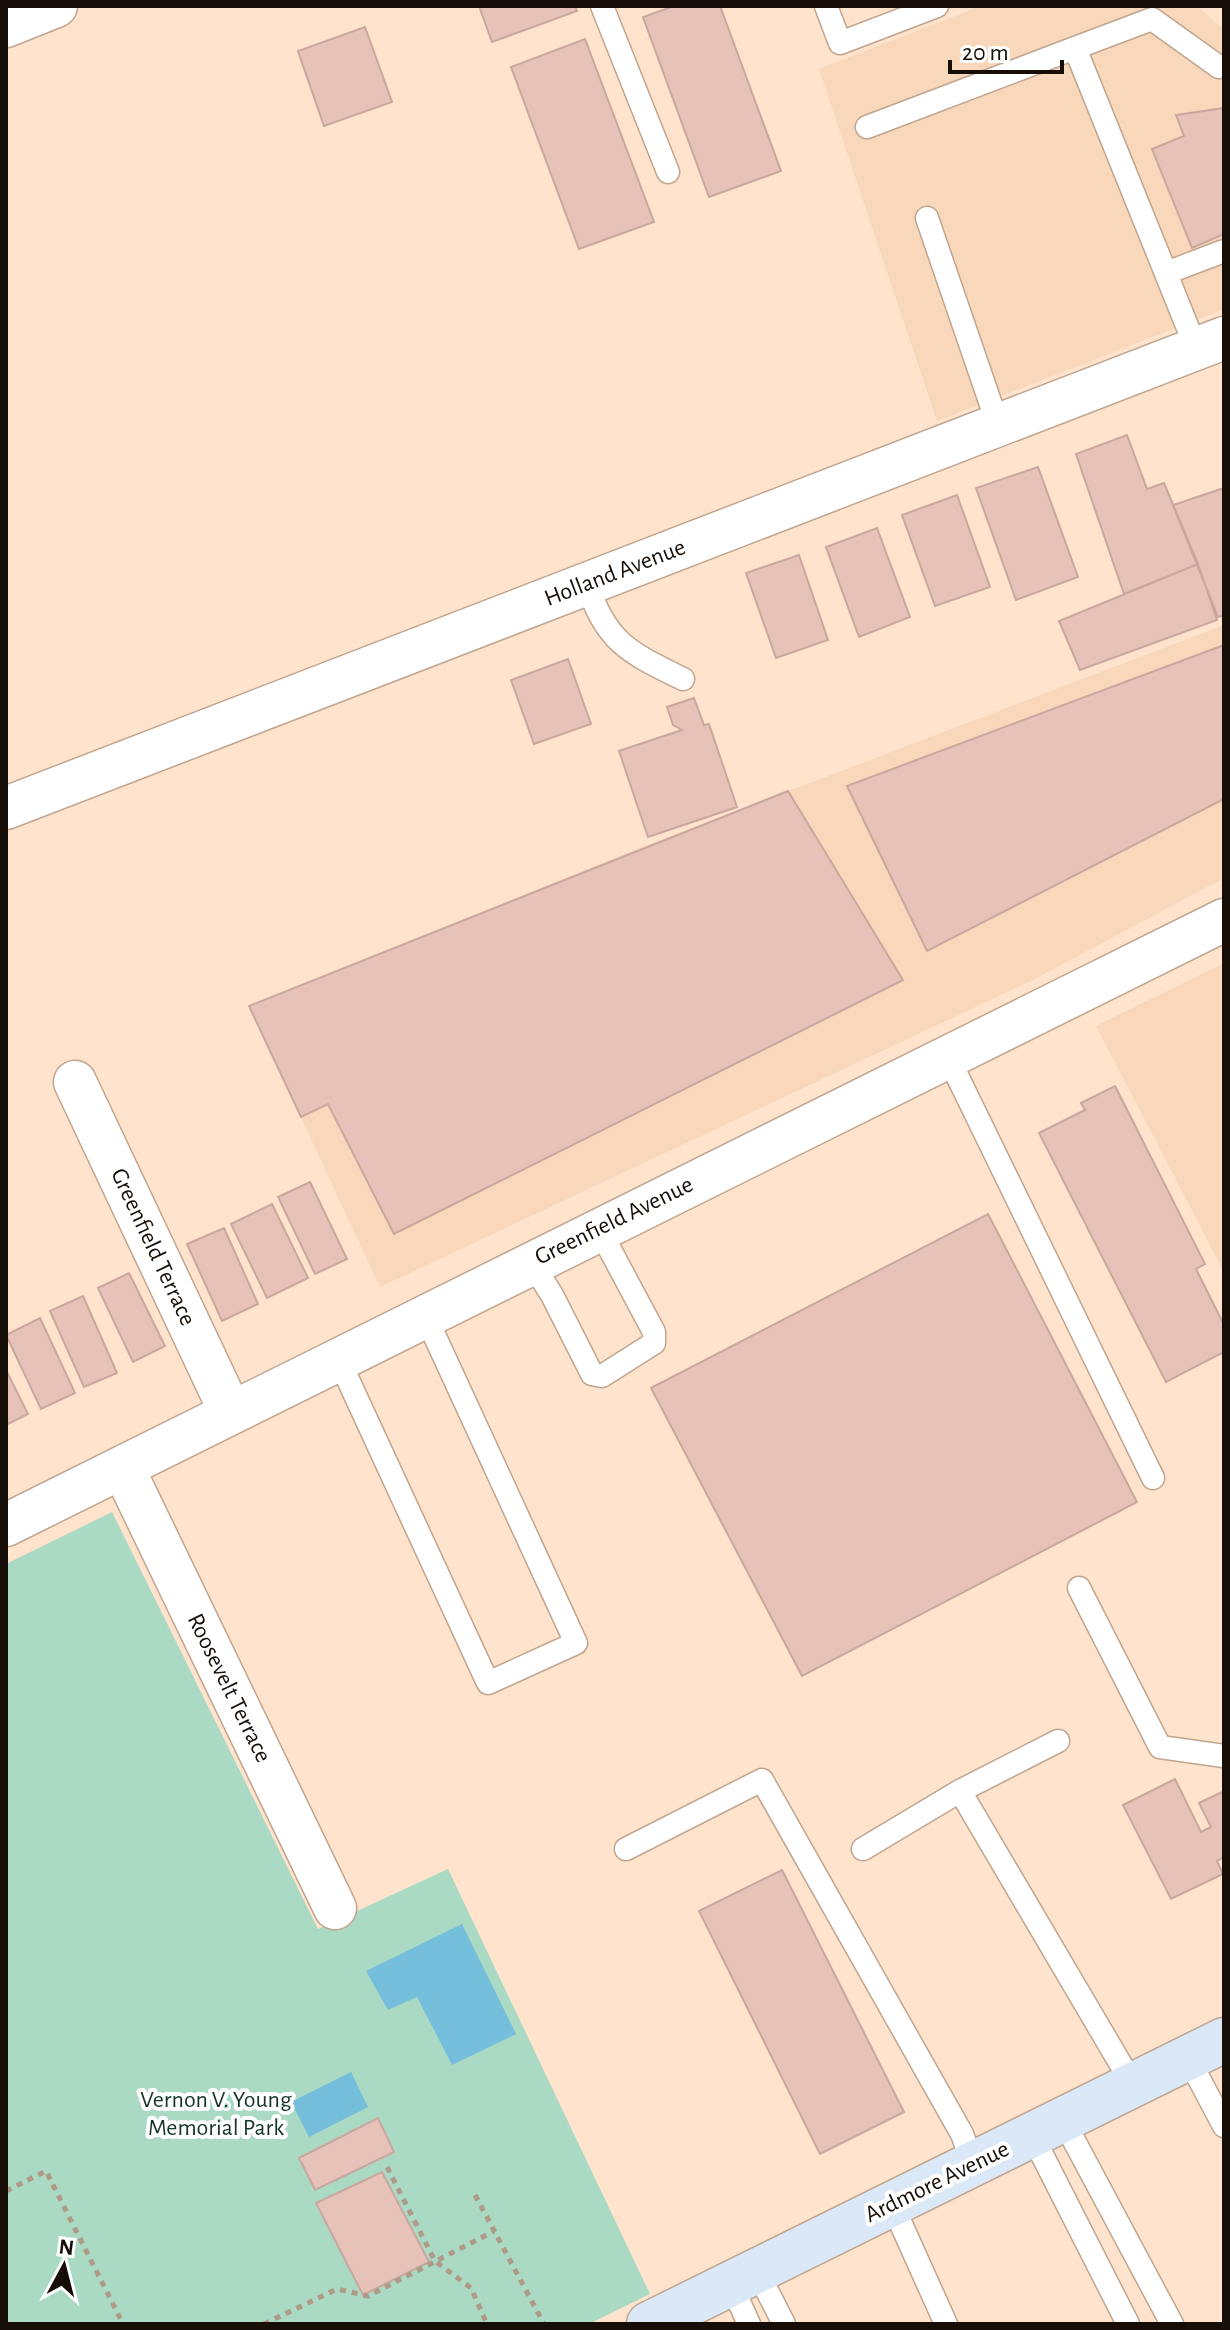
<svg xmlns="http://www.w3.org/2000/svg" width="1230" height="2330" viewBox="0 0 1230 2330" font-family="'Alegreya Sans',sans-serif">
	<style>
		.built { fill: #f8d7ba }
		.green { fill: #aadac3 }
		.water { fill: #75bedc }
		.building { fill: #e6c2b9; stroke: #caa79e; stroke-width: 2 }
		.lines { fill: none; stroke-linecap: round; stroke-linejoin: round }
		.lane-casing { stroke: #c0a58f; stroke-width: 25 }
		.street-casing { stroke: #c0a58f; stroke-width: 45 }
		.secondary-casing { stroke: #c0a58f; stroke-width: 47 }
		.path { stroke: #af9a88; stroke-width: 5; stroke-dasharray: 6 6; stroke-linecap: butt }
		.lane { stroke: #fff; stroke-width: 22 }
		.street { stroke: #fff; stroke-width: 42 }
		.secondary { stroke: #dae8f8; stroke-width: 44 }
		.labels { text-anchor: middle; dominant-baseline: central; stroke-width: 8; stroke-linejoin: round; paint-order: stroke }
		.street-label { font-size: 24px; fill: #160d06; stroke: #fff }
		.park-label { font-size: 24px; fill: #153527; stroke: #fff }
	</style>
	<rect width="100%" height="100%" fill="#ffe3cc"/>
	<path class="built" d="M981,6H1197L1224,30V309L937,421L819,69Z
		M1224,625V878L1033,980L380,1287L249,1006L637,849Z
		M1224,963V1272L1096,1026Z"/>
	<path class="green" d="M112,1512L318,1929L448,1869L650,2294L589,2324H6V1564Z"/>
	<path class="water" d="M462,1924L516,2034L452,2065L417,1997L388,2010L366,1971Z
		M351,2072L368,2107L309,2137L291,2102Z"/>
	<path class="building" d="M479,6H575L577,11L492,42Z
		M674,6H720L781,171L709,197L643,17Z
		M365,27L392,102L324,126L298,51Z
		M585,39L654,222L579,249L511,67Z
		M1224,108V234L1192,248L1152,149L1184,136L1176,115Z
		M1127,435L1147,489L1164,483L1198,564L1124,594L1076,454Z
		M1038,467L1078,577L1016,600L976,488Z
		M1224,488V615L1218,617L1173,505Z
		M957,495L990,587L935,606L902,515Z
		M877,528L910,617L859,637L826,547Z
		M799,555L828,640L776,658L746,573Z
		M1198,564L1217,620L1080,670L1059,621Z
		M1224,645V799L927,951L847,786Z
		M568,659L591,724L534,744L511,680Z
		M694,698L704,725L709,724L737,807L648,837L619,751L682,730L673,725L667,707Z
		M788,791L903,980L394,1234L328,1104L301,1117L249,1006Z
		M1115,1086L1205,1264L1196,1269L1224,1325V1352L1166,1382L1039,1133L1085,1110L1081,1103Z
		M310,1182L347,1259L315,1274L278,1197Z
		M272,1204L308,1278L267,1298L231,1224Z
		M988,1214L1137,1502L802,1676L651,1388Z
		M224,1228L258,1304L222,1321L187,1244Z
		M129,1273L165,1346L133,1362L98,1288Z
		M83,1296L117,1373L84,1387L50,1311Z
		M40,1318L75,1393L41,1409L6,1335Z
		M6,1370L28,1414L6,1425Z
		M1175,1779L1201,1832L1211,1827L1199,1803L1224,1791V1857L1217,1861L1223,1874L1171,1899L1123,1805Z
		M782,1870L904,2112L820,2154L699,1911Z
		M378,2118L394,2152L315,2190L299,2158Z
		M382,2172L429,2262L363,2295L316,2203Z"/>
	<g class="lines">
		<defs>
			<path id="lane" d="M602,6L668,172
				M826,6L840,43L937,6
				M867,127L1075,48
				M927,218L998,425
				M1166,273L1224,251
				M1196,348L1075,48L1152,19L1219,67
				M587,583C605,642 630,653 683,679
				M948,1057L1153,1478
				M531,1262L552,1295L592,1374L602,1376L654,1343V1332L599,1229
				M338,1358L488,1683L576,1643L425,1315
				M1079,1588L1160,1747L1224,1756
				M1058,1741L960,1791L1133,2085
				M626,1849L762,1780L962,2134L973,2164
				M863,1849L960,1791
				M1188,2058L1224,2126
				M1063,2120L1172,2324
				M1032,2135L1128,2324
				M892,2204L946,2324
				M757,2271L784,2324
				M731,2284L749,2324"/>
			<path id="street" d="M6,26L56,6
				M6,808L1224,338
				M75,1082L230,1411
				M123,1468L335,1908
				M6,1525L1224,920"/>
			<path id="secondary" d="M649,2324L1224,2040"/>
		</defs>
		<use href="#lane" class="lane-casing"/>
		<use href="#street" class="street-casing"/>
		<use href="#secondary" class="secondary-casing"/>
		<path class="path" d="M387,2167L435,2261L471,2288L487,2324
			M6,2191L46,2171L123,2324
			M475,2195L544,2324
			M264,2324L337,2289L368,2296L494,2231"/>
		<use href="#lane" class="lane"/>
		<use href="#street" class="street"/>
		<use href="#secondary" class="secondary"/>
	</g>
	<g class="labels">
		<g class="street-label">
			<text transform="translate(615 573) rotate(-21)">Holland Avenue</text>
			<text transform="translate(614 1221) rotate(-26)">Greenfield Avenue</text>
			<text transform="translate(153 1247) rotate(65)">Greenfield Terrace</text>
			<text transform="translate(229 1688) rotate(64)">Roosevelt Terrace</text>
			<text transform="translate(937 2182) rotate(-26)">Ardmore Avenue</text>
		</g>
		<g class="park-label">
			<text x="216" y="2100">Vernon V. Young<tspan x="216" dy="28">Memorial Park</tspan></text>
		</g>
	</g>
	<rect width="1230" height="2330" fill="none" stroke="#160d06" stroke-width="16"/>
	<g transform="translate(64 2266) rotate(7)" stroke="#ffffff" stroke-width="6" paint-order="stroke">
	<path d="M0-6L14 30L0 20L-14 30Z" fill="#160d06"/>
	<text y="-12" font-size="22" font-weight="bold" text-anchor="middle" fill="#160d06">N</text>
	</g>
	<path d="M950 60v12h112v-12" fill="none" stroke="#160d06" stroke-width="4"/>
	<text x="962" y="60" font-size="24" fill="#160d06" stroke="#ffffff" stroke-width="6" paint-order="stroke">20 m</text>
</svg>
